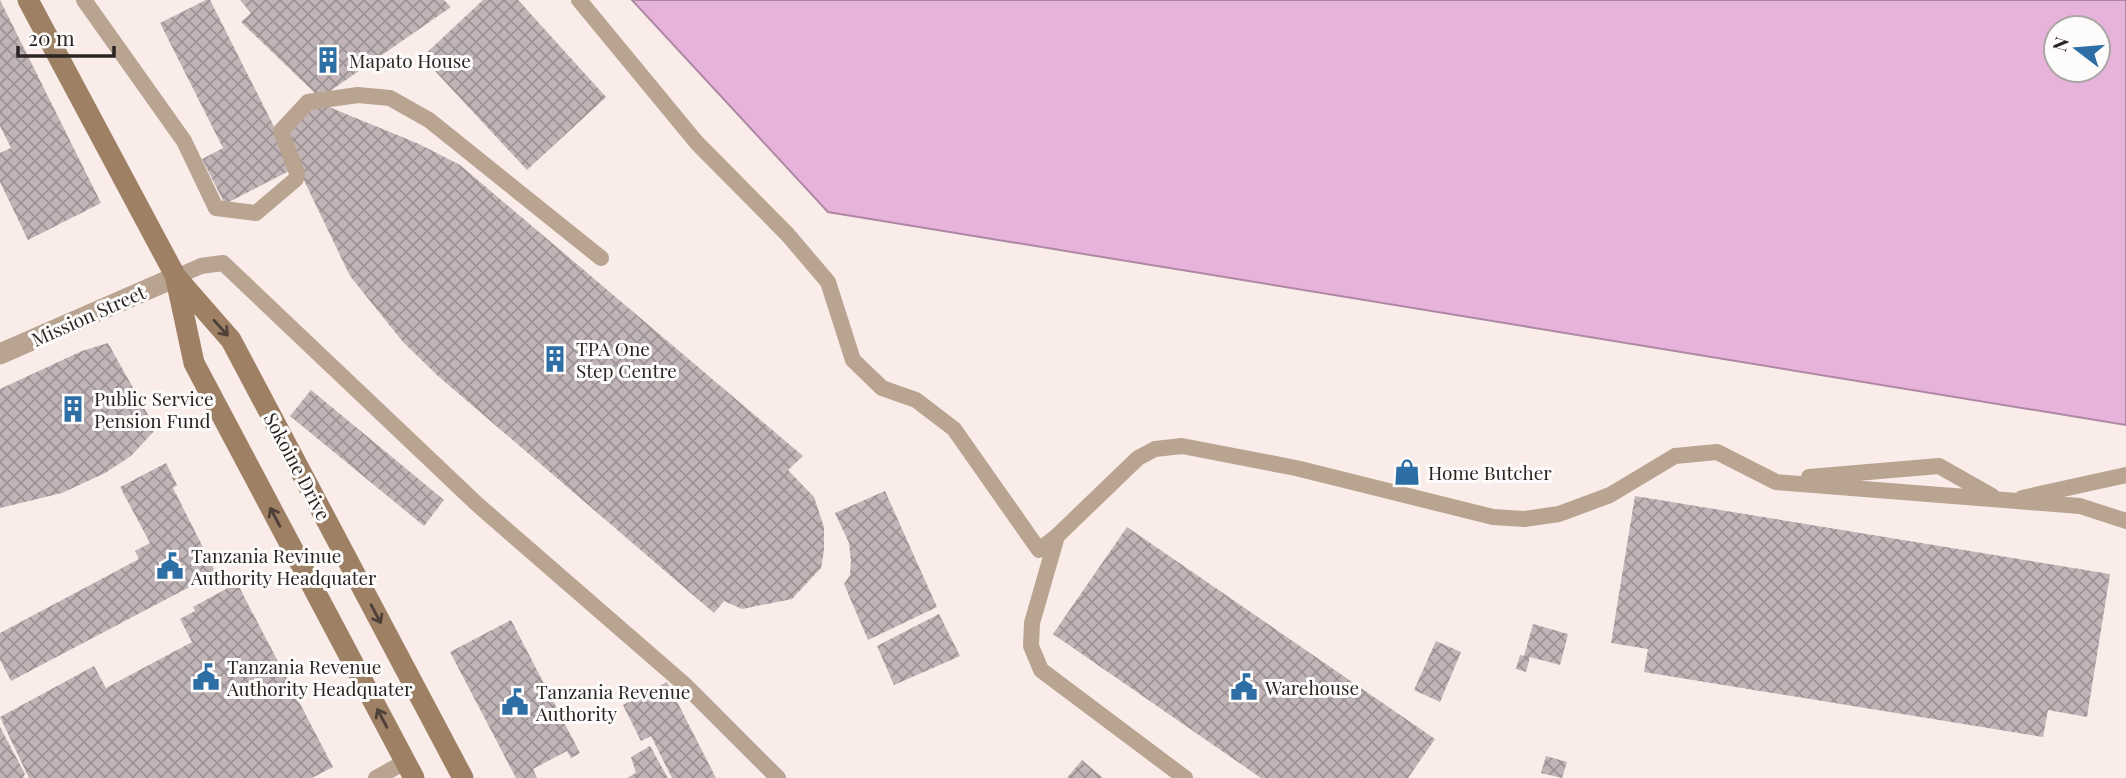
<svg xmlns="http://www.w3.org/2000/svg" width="2126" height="778" viewBox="0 0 2126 778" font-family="'Playfair Display',serif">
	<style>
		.water { fill: #e7b3da; stroke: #ae88a3; stroke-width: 2; fill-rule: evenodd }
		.building { fill: url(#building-cross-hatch) }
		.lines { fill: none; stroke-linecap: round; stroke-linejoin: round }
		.lane { stroke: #b9a492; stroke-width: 16 }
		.street { stroke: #b9a492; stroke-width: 21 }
		.secondary { stroke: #9e8064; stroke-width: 21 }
		.oneway { stroke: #4d4037 }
		.labels { text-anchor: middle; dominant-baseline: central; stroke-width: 6; stroke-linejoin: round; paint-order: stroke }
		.poi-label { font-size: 19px; fill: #2a2524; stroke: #fefcfb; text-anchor: start }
		.street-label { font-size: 19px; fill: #2a2524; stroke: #fefcfb }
	</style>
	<defs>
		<pattern id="building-cross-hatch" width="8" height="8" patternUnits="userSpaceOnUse" patternTransform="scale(1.75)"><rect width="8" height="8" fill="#c0b4b6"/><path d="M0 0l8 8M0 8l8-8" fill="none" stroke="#9c9294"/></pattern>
	</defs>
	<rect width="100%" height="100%" fill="#f9ece9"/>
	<path class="water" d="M632,0H2126V425L828,212ZM2056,28H2098V70H2056Z"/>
	<path class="building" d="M0,0L101,203L28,240L0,182V153L11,148L0,126Z
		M206,0H210L295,168L225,204L202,159L223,148L160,23Z
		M240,0H444L451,7L320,98L241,22L251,13Z
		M483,0H518L606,97L527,170L422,57Z
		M314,106L329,107L419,144L460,165L803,456L788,470L814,497L824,527V551L821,568L792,599L742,609L724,601L714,613L438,376L403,342L350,276L287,145L291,123Z
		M108,343L156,429L131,456L105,473L62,493L0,508V389L82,351Z
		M311,390L444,500L424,526L290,416Z
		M166,463L177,485L173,488L216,573L11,681L0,660V633L139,559L135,551L150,543L120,487Z
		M885,491L937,607L868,640L844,584L850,575L851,561L849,543L835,513Z
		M1635,496L2110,574L2087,717L2048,710L2043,737L1644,672L1648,649L1611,643Z
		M1127,527L1435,739L1408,778H1261L1053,634Z
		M237,583L333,767L312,778H29L0,717L94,666L106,688L192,642L180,619L195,611L193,607Z
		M939,614L960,656L894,685L877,646Z
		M511,620L580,753L571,758L567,751L533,769L537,778H516L450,652Z
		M1533,624L1568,634L1560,665L1530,657L1526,672L1516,669L1520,655L1524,656Z
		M1436,641L1461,652L1440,702L1414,690Z
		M667,682L716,778H672L651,736L641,741L623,705Z
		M0,727L25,774L23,778H0Z
		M650,746L668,778H627L636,773L631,757Z
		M1546,756L1567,762L1562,778L1541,773Z
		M1082,760L1103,778H1067Z"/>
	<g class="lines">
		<path class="lane" d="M84,0L184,141L216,208L256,213L296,179L297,173L281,131L308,102L358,95L390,98L429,120L601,258
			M579,0L697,143L788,235L828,282L853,360L882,388L916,400L954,429L1039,550L1057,536L1032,623L1031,646L1041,670L1185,778
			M176,277L201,266L223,263L478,505L684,684L778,778
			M1809,477L1939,466L1992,496
			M2022,498L2126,475
			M1057,536L1138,458L1155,449L1182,446L1296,468L1493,517L1524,519L1559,514L1610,495L1675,456L1717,452L1776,482L2080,506L2126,521
			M376,778L405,762"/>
		<path class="street" d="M0,354L176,277"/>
		<path class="secondary" d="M28,0L176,277L231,340L463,778
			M176,279L194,363L414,778"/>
	</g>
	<defs><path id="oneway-shaft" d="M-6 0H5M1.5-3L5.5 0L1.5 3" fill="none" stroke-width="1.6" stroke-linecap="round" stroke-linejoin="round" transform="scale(1.75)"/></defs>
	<g class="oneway">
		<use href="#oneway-shaft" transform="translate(221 328) rotate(48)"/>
		<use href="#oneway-shaft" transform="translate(275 517) rotate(-118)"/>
		<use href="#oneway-shaft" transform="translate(376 614) rotate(62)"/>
		<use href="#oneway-shaft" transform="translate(382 718) rotate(-118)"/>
	</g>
	<defs>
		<symbol id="building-bare" viewBox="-9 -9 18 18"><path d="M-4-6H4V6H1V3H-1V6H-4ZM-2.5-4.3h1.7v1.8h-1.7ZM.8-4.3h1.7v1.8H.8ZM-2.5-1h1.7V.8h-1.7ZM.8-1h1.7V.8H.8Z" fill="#2d6fa5" stroke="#fefcfb" stroke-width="2.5" paint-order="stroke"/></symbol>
		<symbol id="shop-bare" viewBox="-9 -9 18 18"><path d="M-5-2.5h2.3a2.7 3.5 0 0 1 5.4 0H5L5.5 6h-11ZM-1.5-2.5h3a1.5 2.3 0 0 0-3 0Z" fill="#2d6fa5" stroke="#fefcfb" stroke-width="2.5" paint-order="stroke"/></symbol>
		<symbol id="civic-bare" viewBox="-9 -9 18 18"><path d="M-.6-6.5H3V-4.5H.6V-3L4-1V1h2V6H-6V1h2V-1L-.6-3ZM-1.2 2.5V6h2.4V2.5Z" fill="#2d6fa5" stroke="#fefcfb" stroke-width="2.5" paint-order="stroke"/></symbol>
	</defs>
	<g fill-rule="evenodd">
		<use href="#building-bare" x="309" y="41" width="38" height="38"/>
		<use href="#building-bare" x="536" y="340" width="38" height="38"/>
		<use href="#building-bare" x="54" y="390" width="38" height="38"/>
		<use href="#shop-bare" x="1388" y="453" width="38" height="38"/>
		<use href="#civic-bare" x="151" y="547" width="38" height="38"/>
		<use href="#civic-bare" x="187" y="658" width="38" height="38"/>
		<use href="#civic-bare" x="1225" y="668" width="38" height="38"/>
		<use href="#civic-bare" x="496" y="683" width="38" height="38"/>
	</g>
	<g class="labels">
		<g class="poi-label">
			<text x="349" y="60">Mapato House</text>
			<text x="576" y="348">TPA One<tspan x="576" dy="22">Step Centre</tspan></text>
			<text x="94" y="398">Public Service<tspan x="94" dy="22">Pension Fund</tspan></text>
			<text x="1428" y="472">Home Butcher</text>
			<text x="191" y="555">Tanzania Revinue<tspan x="191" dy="22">Authority Headquater</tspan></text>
			<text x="227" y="666">Tanzania Revenue<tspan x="227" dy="22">Authority Headquater</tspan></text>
			<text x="1265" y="687">Warehouse</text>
			<text x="536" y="691">Tanzania Revenue<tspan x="536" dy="22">Authority</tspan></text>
		</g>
		<g class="street-label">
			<text transform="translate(88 315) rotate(-24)">Mission Street</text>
			<text transform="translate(298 466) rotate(62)">Sokoine Drive</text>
		</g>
	</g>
	<g transform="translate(2077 49) rotate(286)"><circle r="33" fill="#fefcfb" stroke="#a9a6a5" stroke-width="2"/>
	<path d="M0-5L12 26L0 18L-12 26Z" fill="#2d6fa5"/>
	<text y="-10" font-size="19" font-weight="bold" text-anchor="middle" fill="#2a2524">N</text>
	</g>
	<path d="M18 46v10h96v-10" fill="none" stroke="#2a2524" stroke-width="3.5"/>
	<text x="28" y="46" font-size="21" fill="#2a2524" stroke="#fefcfb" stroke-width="5" paint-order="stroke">20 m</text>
</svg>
